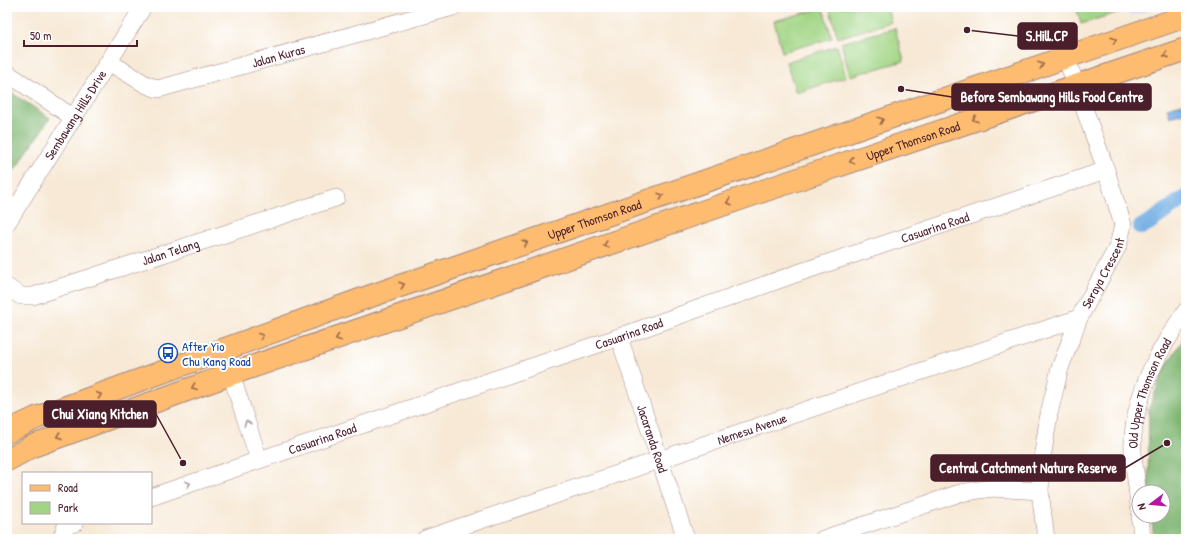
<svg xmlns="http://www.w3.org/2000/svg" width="1193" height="546" viewBox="0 0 1193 546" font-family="'Patrick Hand',sans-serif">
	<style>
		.built { fill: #d5d8f9 }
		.green { fill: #a1d585; stroke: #767a58 }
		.forest { fill: #80b672; stroke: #656a4e }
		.water { fill: #73aee4; stroke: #5e6688 }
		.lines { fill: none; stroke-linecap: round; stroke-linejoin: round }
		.canal { stroke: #73aee4; stroke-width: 16 }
		.street-casing { stroke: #a08480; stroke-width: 18 }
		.primary-casing { stroke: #a08480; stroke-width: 24 }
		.street { stroke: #fff; stroke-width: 17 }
		.primary { stroke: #fdbc70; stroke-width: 22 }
		.oneway { stroke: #9b664a }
		.oneway2 { stroke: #ae9aa0 }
		.labels { text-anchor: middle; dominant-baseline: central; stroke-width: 4; stroke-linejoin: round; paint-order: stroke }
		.street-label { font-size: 13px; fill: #4a1f2b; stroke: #fff }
		.transit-label { font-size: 13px; fill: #164399; stroke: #fff; text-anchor: start }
		.leader { fill: none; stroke: #4a1f2b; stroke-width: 1.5 }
		.callout-dot { fill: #4a1f2b; stroke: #fff; stroke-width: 1.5 }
		.callout { fill: #4a1f2b; stroke: #4a1f2b; stroke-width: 1.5 }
		.callout-label { font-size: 14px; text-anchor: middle; font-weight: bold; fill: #fff }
	</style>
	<rect width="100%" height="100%" fill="#fff"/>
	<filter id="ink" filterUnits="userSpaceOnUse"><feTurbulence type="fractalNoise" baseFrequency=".025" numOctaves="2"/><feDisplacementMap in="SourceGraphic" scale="8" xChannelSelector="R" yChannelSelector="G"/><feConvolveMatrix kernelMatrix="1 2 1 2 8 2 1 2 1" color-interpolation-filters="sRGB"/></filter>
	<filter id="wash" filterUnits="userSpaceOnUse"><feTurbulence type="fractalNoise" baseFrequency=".012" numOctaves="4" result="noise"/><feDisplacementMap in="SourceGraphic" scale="16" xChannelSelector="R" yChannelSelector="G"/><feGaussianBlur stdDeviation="0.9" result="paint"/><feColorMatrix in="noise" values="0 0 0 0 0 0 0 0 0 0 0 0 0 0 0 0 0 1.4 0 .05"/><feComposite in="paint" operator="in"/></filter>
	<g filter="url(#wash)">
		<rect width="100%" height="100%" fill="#f7e9d6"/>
		<path class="built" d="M1128,7H1161L1130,16Z"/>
		<path class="green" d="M829,7H887L891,22L838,38Z
			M1076,7H1128L1129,9L1081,24Z
			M823,8L832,38L782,52L774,21Z
			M895,28L904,61L850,76L841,43Z
			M837,46L846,77L796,93L786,62Z"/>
		<path class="forest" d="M7,90L50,118L7,181Z
			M1186,335V539H1154L1151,516H1163V492H1148L1149,408L1164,369Z"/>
		<path class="water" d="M1186,103V112L1170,117L1167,108Z"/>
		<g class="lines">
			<path class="canal" d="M1141,227L1150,222L1186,197"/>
		</g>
	</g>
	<g filter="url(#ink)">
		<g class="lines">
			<defs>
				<g id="street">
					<path id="s1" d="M109,62L145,84L158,89L453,7"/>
					<path d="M7,73L74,118"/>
					<path id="s2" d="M7,223L143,7"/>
					<path id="s3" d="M7,287L21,296H33L336,198"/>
					<path id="s4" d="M619,337L686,539"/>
					<path d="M231,374L259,460"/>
					<path id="s5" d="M151,497L619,337L798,273L1106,170"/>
					<path id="s6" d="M1139,506C1137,480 1130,452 1134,427C1140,384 1161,346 1186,311"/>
					<path d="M1140,516L1142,539"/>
					<path d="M61,539L66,526L75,523"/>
					<path id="s7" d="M425,539L1079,318"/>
					<path d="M823,539L960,493L992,488L1040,491"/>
					<path id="s8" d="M1046,539L1040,491L1042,459L1049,414L1060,368L1079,318L1118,246L1123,225L1106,170L1066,57"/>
				</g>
				<g id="primary">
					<path id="s9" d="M7,432L36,418L365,298L1186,16"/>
					<path id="s10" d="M7,460L33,446L231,374L763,191L1186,49"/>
				</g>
			</defs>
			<use href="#street" class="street-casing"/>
			<use href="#primary" class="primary-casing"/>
			<use href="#street" class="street"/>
			<use href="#primary" class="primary"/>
		</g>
		<defs><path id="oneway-chevron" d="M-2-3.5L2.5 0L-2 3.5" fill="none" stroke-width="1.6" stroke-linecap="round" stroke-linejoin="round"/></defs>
		<g class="oneway">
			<use href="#oneway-chevron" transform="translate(1114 40) rotate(-18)"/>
			<use href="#oneway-chevron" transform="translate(1166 55) rotate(163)"/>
			<use href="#oneway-chevron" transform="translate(1041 65) rotate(-19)"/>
			<use href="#oneway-chevron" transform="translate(975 119) rotate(161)"/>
			<use href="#oneway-chevron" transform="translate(881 120) rotate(-19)"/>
			<use href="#oneway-chevron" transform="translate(852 161) rotate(161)"/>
			<use href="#oneway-chevron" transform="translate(661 196) rotate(-19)"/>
			<use href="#oneway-chevron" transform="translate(729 202) rotate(161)"/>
			<use href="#oneway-chevron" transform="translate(525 243) rotate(-19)"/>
			<use href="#oneway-chevron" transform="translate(606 245) rotate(161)"/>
			<use href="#oneway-chevron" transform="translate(402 285) rotate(-19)"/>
			<use href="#oneway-chevron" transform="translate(261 336) rotate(-20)"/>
			<use href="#oneway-chevron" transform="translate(338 338) rotate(161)"/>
			<use href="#oneway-chevron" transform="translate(194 387) rotate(160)"/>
			<use href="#oneway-chevron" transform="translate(99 395) rotate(-20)"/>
			<use href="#oneway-chevron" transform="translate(59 436) rotate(160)"/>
		</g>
		<g class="oneway2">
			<use href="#oneway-chevron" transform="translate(247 423) rotate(-108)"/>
			<use href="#oneway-chevron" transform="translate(188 484) rotate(-19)"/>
		</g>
	</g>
	<defs>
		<symbol id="bus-ring" viewBox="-11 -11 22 22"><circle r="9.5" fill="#fff" stroke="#1a4fb4" stroke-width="1.5"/><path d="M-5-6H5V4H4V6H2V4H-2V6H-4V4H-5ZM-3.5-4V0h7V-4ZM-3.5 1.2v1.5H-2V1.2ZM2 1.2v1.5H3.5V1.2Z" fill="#1a4fb4"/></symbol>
	</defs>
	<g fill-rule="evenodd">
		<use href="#bus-ring" x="157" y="342" width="22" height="22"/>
	</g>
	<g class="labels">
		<g class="street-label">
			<text stroke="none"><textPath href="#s1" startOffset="181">Jalan Kuras</textPath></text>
			<text stroke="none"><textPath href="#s2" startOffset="128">Sembawang Hills Drive</textPath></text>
			<text stroke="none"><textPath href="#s10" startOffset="961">Upper Thomson Road</textPath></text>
			<text stroke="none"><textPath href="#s9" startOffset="625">Upper Thomson Road</textPath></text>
			<text stroke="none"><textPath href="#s5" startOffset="829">Casuarina Road</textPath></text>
			<text stroke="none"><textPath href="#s3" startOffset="173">Jalan Telang</textPath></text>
			<text stroke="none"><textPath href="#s8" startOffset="278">Seraya Crescent</textPath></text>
			<text stroke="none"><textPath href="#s5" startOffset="505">Casuarina Road</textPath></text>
			<text stroke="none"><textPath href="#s6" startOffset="116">Old Upper Thomson Road</textPath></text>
			<text stroke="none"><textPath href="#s7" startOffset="345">Nemesu Avenue</textPath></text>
			<text stroke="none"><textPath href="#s4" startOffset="107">Jacaranda Road</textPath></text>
			<text stroke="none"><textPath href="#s5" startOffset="181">Casuarina Road</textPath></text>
		</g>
		<g class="transit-label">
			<text x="182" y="346">After Yio<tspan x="182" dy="15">Chu Kang Road</tspan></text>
		</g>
	</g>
	<path class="leader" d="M967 30L1018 36M901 89L952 97M183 463L156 414M1167 443L1125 468"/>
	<g class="callout-dot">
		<circle cx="967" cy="30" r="4"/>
		<circle cx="901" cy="89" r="4"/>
		<circle cx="183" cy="463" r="4"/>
		<circle cx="1167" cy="443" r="4"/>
	</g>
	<g class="callout">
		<rect x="1018" y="23" width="59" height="26" rx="4"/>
		<rect x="952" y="84" width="199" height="26" rx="4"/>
		<rect x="44" y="401" width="112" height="26" rx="4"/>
		<rect x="931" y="455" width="194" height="26" rx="4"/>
	</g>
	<g class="callout-label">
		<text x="1047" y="41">S.Hill.CP</text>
		<text x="1052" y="102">Before Sembawang Hills Food Centre</text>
		<text x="100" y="419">Chui Xiang Kitchen</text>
		<text x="1028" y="473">Central Catchment Nature Reserve</text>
	</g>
	<rect width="1193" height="546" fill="none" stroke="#fff" stroke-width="24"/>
	<rect x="22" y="472" width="130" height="52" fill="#ffffff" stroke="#b7a5aa"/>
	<rect x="30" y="485" width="20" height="6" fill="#fdbc70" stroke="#b7a5aa"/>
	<text x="58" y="492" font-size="12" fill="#4a1f2b">Road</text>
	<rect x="30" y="502" width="20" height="12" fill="#a1d585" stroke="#b7a5aa"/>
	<text x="58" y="512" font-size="12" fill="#4a1f2b">Park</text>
	<g transform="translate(1151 504) rotate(254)"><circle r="19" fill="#ffffff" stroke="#b7a5aa"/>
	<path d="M0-3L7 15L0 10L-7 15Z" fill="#b5179e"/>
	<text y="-6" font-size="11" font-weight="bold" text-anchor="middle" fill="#4a1f2b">N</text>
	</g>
	<path d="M24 40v6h113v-6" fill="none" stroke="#4a1f2b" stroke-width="2"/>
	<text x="30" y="40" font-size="12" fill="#4a1f2b" stroke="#ffffff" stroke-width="3" paint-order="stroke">50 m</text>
</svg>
